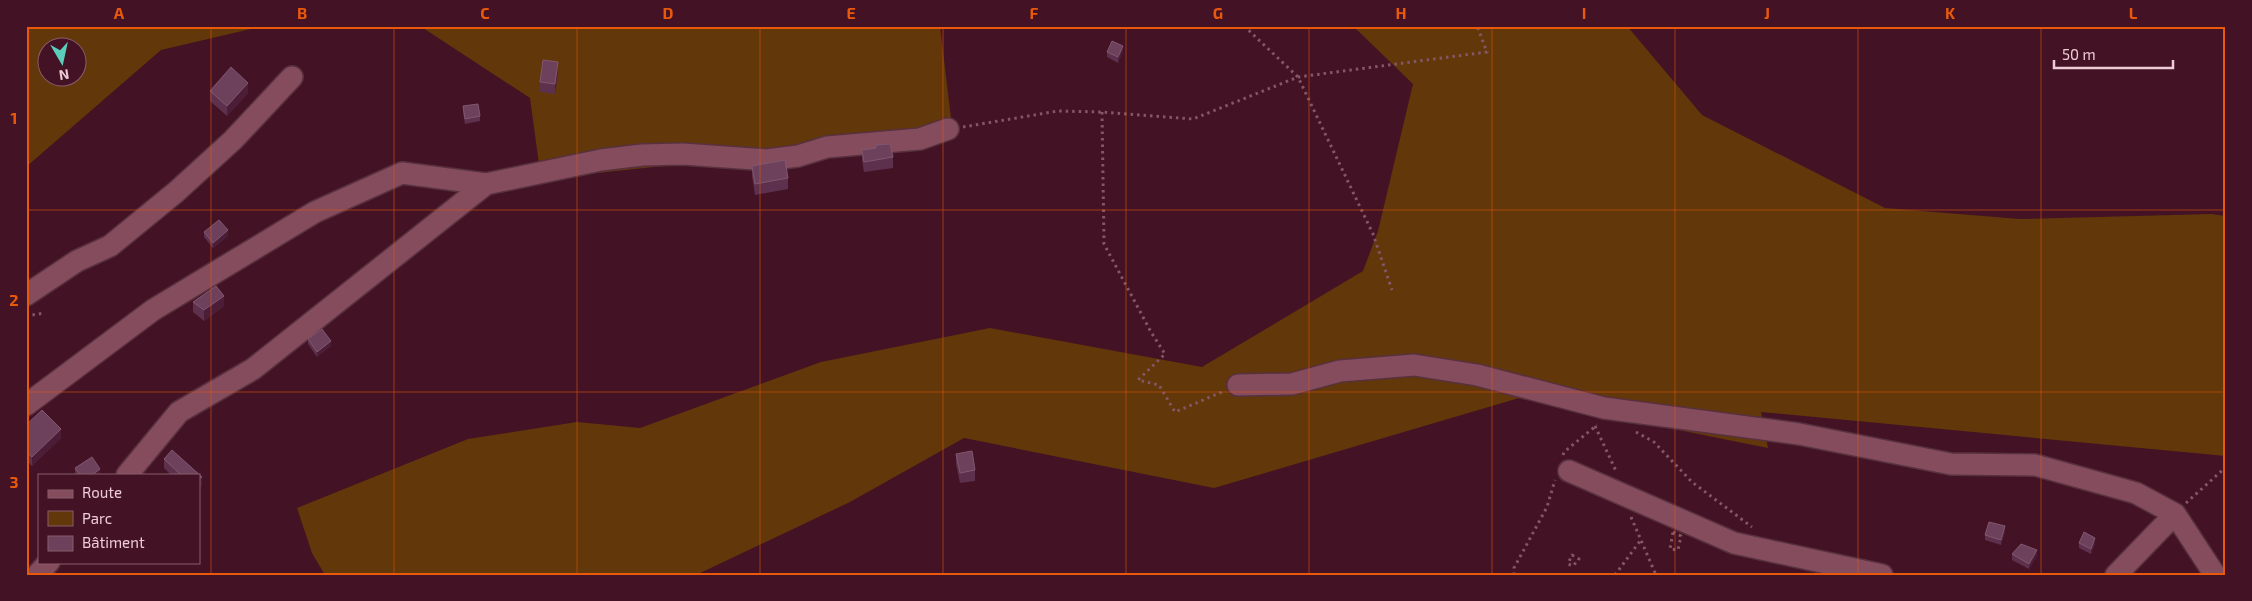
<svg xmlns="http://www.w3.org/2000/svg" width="2252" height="601" viewBox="0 0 2252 601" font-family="'Exo 2',sans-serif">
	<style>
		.green { fill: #623709; fill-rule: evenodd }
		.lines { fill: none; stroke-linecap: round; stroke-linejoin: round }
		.minor-casing { stroke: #58313e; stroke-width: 24 }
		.path { stroke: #835766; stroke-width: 3; stroke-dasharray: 2.5 4; stroke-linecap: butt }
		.minor { stroke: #854c5e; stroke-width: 21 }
		.wall { fill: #5d314d }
		.shaded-wall { fill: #4c1d37 }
		.building { fill: #6d415c; stroke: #81576f }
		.grid { fill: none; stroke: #e8590c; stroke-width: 1; stroke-opacity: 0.55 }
		.neatline { fill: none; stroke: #e8590c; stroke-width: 2 }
		.grid-label { font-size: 16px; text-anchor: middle; font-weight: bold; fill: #e8590c }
	</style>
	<rect width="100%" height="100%" fill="#441225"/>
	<path class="green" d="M26,26H264L161,50L26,167ZM48,48H78V78H48Z
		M420,26H940L953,135L541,179L530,98Z
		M1353,26H1627L1702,115L1885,208L2020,219L2211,214L2226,216V456L1761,412L1768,448L1519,398L1214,488L964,438L850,502L696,575H325L312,553L297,508L468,439L577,422L640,428L821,362L990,328L1202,367L1363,271L1378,231L1413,84Z"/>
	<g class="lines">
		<defs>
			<path id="minor" d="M26,295L77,261L110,246L176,192L233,140L292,77
				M1238,385L1292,384L1340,371L1414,365L1477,375L1604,408L1799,434L1951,464L2035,465L2136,493L2175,514L2215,575
				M26,405L153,310L315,212L402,173L486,184L601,160L642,155L683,154L767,160L798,156L827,147L920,139L948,129
				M1569,471L1734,543L1882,575
				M127,475L179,412L253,369L486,184
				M37,575L49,562
				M2116,575L2175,514"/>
		</defs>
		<use href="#minor" class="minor-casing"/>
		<path class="path" d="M1244,26L1298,77L1373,234L1392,290
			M1102,112L1104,244L1151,332L1165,354L1138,380L1159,385L1175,412L1222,392
			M963,127L1058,111L1102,112L1193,119L1298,77L1487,52L1477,26
			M26,316L45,313
			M1595,426L1616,471
			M1636,432L1654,442L1692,482L1752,527
			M1563,455L1564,452L1597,425
			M2186,503L2226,467
			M1631,517L1656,575
			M1673,532L1681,536L1678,550L1670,549Z
			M1572,555L1579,559L1573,566L1568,564Z
			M1514,575V568L1547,507L1555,480
			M1615,575L1640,541"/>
		<use href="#minor" class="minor"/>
	</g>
	<path class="wall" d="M1123,51L1118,63L1107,57V52Z
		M558,72L555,94L540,92V82Z
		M210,91L248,93L227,116L210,101Z
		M463,106L480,116V121L465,124L463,112Z
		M862,150L893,157V168L864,172L862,160Z
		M752,166L788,178V189L755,195L752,176Z
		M204,232L228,236L213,248L204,237Z
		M193,302L224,306L204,321L193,312Z
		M308,339L331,346L317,357L308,344Z
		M26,425L61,438L32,466L26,460Z
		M172,450L202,477V486L199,488V475H171L164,468V459Z
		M956,454L975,470V481L960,483L956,464Z
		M75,468L100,475H75Z
		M2005,532L2001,545L1985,540V535Z
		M2079,543L2095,544L2091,554L2079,548Z
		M2012,554L2037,555L2029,569L2012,560Z"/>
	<path class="shaded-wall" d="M1123,46V51L1118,63V57Z
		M558,62V72L555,94V84Z
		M248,83V93L227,116V106Z
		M228,230V236L213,248V243Z
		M224,296V306L204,321V310Z
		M331,341V346L317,357V352Z
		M61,429V438L32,466V457Z
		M100,469V475H92Z
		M202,477V486L199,488V479Z
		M2005,526V532L2001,545V540Z
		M27,533V543L26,544V534Z
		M2095,538V544L2091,554V549Z
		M2037,550V555L2029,569V564Z"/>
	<path class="building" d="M1112,41L1123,46L1118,57L1107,52Z
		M543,60L558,62L555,84L540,82Z
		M231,67L248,83L227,106L210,91Z
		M478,104L480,116L465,119L463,106Z
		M890,144L893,157L864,162L862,150L876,148V145Z
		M785,160L788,178L755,184L752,166Z
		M219,220L228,230L213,243L204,232Z
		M216,286L224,296L204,310L193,302Z
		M322,329L331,341L317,352L308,339Z
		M42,410L61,429L32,457L26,451V425Z
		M172,450L202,477L199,479V475H181L164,459Z
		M972,451L975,470L960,473L956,454Z
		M92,457L100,469L92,475H80L75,468Z
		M1989,522L2005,526L2001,540L1985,535Z
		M2084,532L2095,538L2091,549L2079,543Z
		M2021,544L2037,550L2029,564L2012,554Z"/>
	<path class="grid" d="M211,26V575M394,26V575M577,26V575M760,26V575M943,26V575M1126,26V575M1309,26V575M1492,26V575M1675,26V575M1858,26V575M2041,26V575M26,210H2226M26,392H2226"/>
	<rect width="2252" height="601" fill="none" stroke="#441225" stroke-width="55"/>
	<rect x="38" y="474" width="162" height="90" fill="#441225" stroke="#885c6b"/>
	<rect x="48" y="490" width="25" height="8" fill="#854c5e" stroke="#885c6b"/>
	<text x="82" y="498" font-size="15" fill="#eeccd5">Route</text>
	<rect x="48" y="511" width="25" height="15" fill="#623709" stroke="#885c6b"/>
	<text x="82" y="524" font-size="15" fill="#eeccd5">Parc</text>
	<rect x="48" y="536" width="25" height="15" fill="#6d415c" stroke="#885c6b"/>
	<text x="82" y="548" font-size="15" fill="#eeccd5">Bâtiment</text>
	<g transform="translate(62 62) rotate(171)"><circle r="24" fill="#441225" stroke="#885c6b"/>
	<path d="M0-4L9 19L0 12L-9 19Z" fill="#5bcebb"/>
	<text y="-8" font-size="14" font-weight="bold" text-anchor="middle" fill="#eeccd5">N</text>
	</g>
	<path d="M2054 60v8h119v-8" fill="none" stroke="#eeccd5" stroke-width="2.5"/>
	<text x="2062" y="60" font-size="15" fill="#eeccd5" stroke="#441225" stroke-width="4" paint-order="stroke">50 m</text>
	<rect x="28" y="28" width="2196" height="546" class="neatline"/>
	<g class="grid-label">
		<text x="119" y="19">A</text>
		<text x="302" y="19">B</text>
		<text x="485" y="19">C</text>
		<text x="668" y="19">D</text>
		<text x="851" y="19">E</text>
		<text x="1034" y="19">F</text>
		<text x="1218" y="19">G</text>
		<text x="1401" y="19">H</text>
		<text x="1584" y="19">I</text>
		<text x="1767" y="19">J</text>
		<text x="1950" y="19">K</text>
		<text x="2133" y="19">L</text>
		<text x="14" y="124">1</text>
		<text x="14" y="306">2</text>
		<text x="14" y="488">3</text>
	</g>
</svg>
